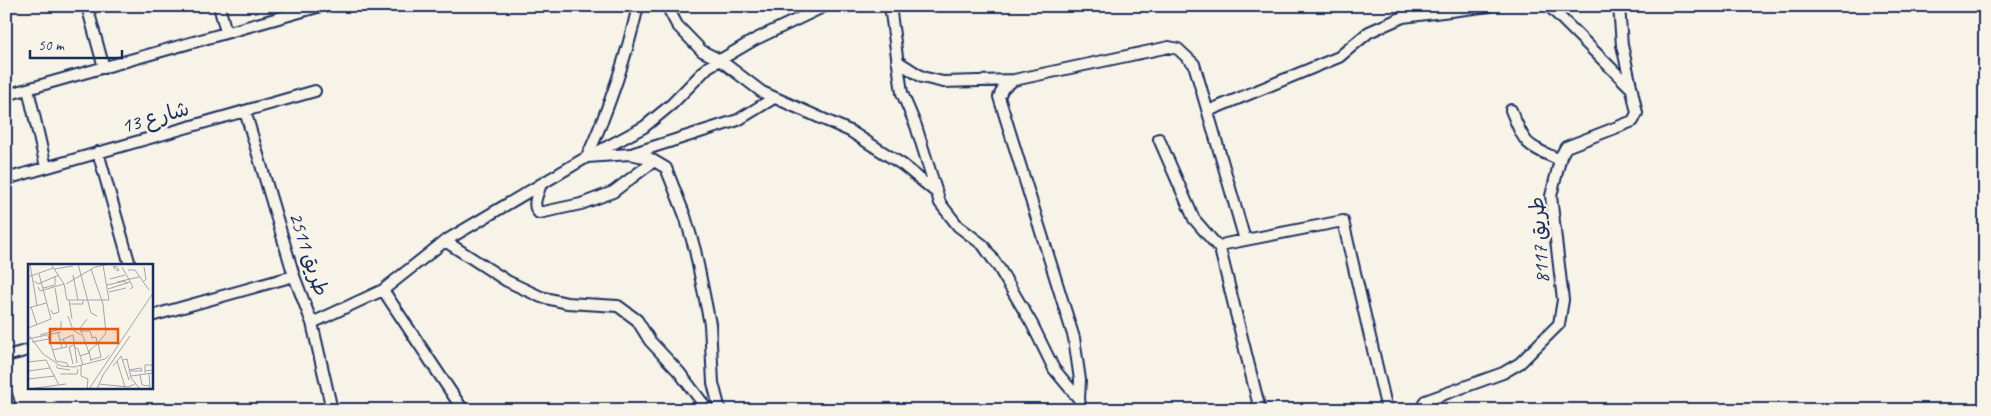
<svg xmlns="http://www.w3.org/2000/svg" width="1991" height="416" viewBox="0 0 1991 416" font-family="Caveat,'Playpen Sans Arabic',sans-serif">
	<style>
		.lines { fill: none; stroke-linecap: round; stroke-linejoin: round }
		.street-casing { stroke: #1b2f5e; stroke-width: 14 }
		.street { stroke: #f7f3e8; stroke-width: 10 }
		.labels { text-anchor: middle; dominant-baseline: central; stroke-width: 5; stroke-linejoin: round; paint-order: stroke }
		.street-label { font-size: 21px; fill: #1b2f5e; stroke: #f7f3e8 }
		.inset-road { fill: none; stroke: #9fa5b1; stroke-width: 1 }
		.view { fill: #e8590c; fill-opacity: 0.15; stroke: #e8590c; stroke-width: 2.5 }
		.inset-edge { fill: none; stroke: #1b2f5e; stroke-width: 2.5 }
	</style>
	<rect width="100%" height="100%" fill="#f7f3e8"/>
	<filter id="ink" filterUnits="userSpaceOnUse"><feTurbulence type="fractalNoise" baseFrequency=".02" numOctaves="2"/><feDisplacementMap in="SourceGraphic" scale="10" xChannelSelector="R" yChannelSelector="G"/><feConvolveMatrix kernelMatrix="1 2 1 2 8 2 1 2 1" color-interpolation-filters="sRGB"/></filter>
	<g filter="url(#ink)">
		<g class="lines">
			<defs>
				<path id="street" d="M87,6L104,68
					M219,6L226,32
					M667,6L677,25L702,51L720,60L762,92L850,131L903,165L937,193
					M890,6L902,93L916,126L940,203L958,226L983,245L999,268L1032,324L1054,369L1079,399L1081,410
					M1549,6L1632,89
					M897,61L922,77L943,82L1014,80L1169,47L1178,49L1194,64L1245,240
					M1014,80L1003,88L999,97L1074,338L1080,380L1079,399
					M28,89L46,167
					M6,95L321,6
					M1511,110C1526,146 1524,144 1560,160
					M245,111L294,276L312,323L332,410
					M1208,111L1339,57L1369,32L1403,17L1490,6
					M1159,139L1194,219L1220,249L1260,410
					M98,152L130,265
					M634,153L738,120L774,98
					M592,155L644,127L672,104L708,67L754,40L825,6
					M587,157C609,108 626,59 638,6
					M6,179L315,91
					M541,184C538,194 531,205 539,213L581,204L613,192L654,161
					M445,241L507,281L541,297L567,303L618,306L637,320L650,341L679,372L708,410
					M1220,249L1225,244L1343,221L1387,410
					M383,290L463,410
					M151,316L294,276
					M312,323L383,290L445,241L587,157L630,154L649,158L666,168L685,216L695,250L710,324L713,383L720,410
					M6,356L29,350
					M6,394L11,410
					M1421,410L1425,401L1503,373L1520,363L1559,324L1563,300L1551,196L1561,156L1566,147L1633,121L1637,113L1622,45L1619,6"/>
			</defs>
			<use href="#street" class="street-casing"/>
			<use href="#street" class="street"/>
		</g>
	</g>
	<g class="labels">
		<g class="street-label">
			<text transform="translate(155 117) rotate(-16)">شارع 13</text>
			<text transform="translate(1539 240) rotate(-94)">طريق 8117</text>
			<text transform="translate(309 254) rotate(72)">طريق 2511</text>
		</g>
	</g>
	<g transform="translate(28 264)">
		<rect width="125" height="125" fill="#f7f3e8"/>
		<path class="inset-road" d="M2,0L9,42M23,0L36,20M50,0L63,49L69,52M88,2L91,6L90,7L85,3ZM94,3L105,23L102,25M26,5L45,2M100,6H107L121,26M45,11L50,36M0,13L25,4M82,15L97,11M6,17L10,20L31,11M89,18L111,13M115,18L118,15L116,3M36,20L39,36H81L75,1M38,20L67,3L82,0M79,21L97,17L99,20M10,23L12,27L36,20M15,24L27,21V13M80,25L102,18M81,28L98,24M41,36L44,55M41,40H55V36M3,43L9,61M0,44L18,39M23,46L25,50L31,48L27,24M40,52L45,66L53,71M0,64L23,55L11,10M52,67H62L64,73M30,69L34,84M0,70L15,90L33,102L46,103L77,95L81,91M12,71L33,65V57M20,72L28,97L39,99L40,103M0,75L33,68M33,76L45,71L49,99M4,78L21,75M46,83L50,85L55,101M24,86L39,83L35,75M52,92L61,89L52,64L59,55M18,96L31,121M62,96L73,93L70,79L78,69L75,40L63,5M95,96L99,95L103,114L112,125M63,97L61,87L69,80L68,73L63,74M89,97L97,123M0,98L18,96M45,100L41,83L46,81M29,101V104L42,106M53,101V112L60,115L59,125M85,102L93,92L101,116M101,106L113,104L114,107H102M0,107L22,104M117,107L125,106L124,101H117V109M121,109L122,125M32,110H49L50,105M112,111L114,121L122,122M103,112L125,109M0,115L27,112M71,120L100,123L107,120M0,125L38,120M61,125L125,29M69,125L75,111L102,72"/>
		<path class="view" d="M22,65H90V79H22Z"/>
		<rect width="125" height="125" class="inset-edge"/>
	</g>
	<rect width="1991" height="416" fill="none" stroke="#f7f3e8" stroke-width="25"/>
	<rect x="12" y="12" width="1966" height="391" fill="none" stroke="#1b2f5e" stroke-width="2" filter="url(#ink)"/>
	<path d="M30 50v8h92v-8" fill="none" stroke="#1b2f5e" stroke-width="2.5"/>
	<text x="38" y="50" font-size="15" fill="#1b2f5e" stroke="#f7f3e8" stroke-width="4" paint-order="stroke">50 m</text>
</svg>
